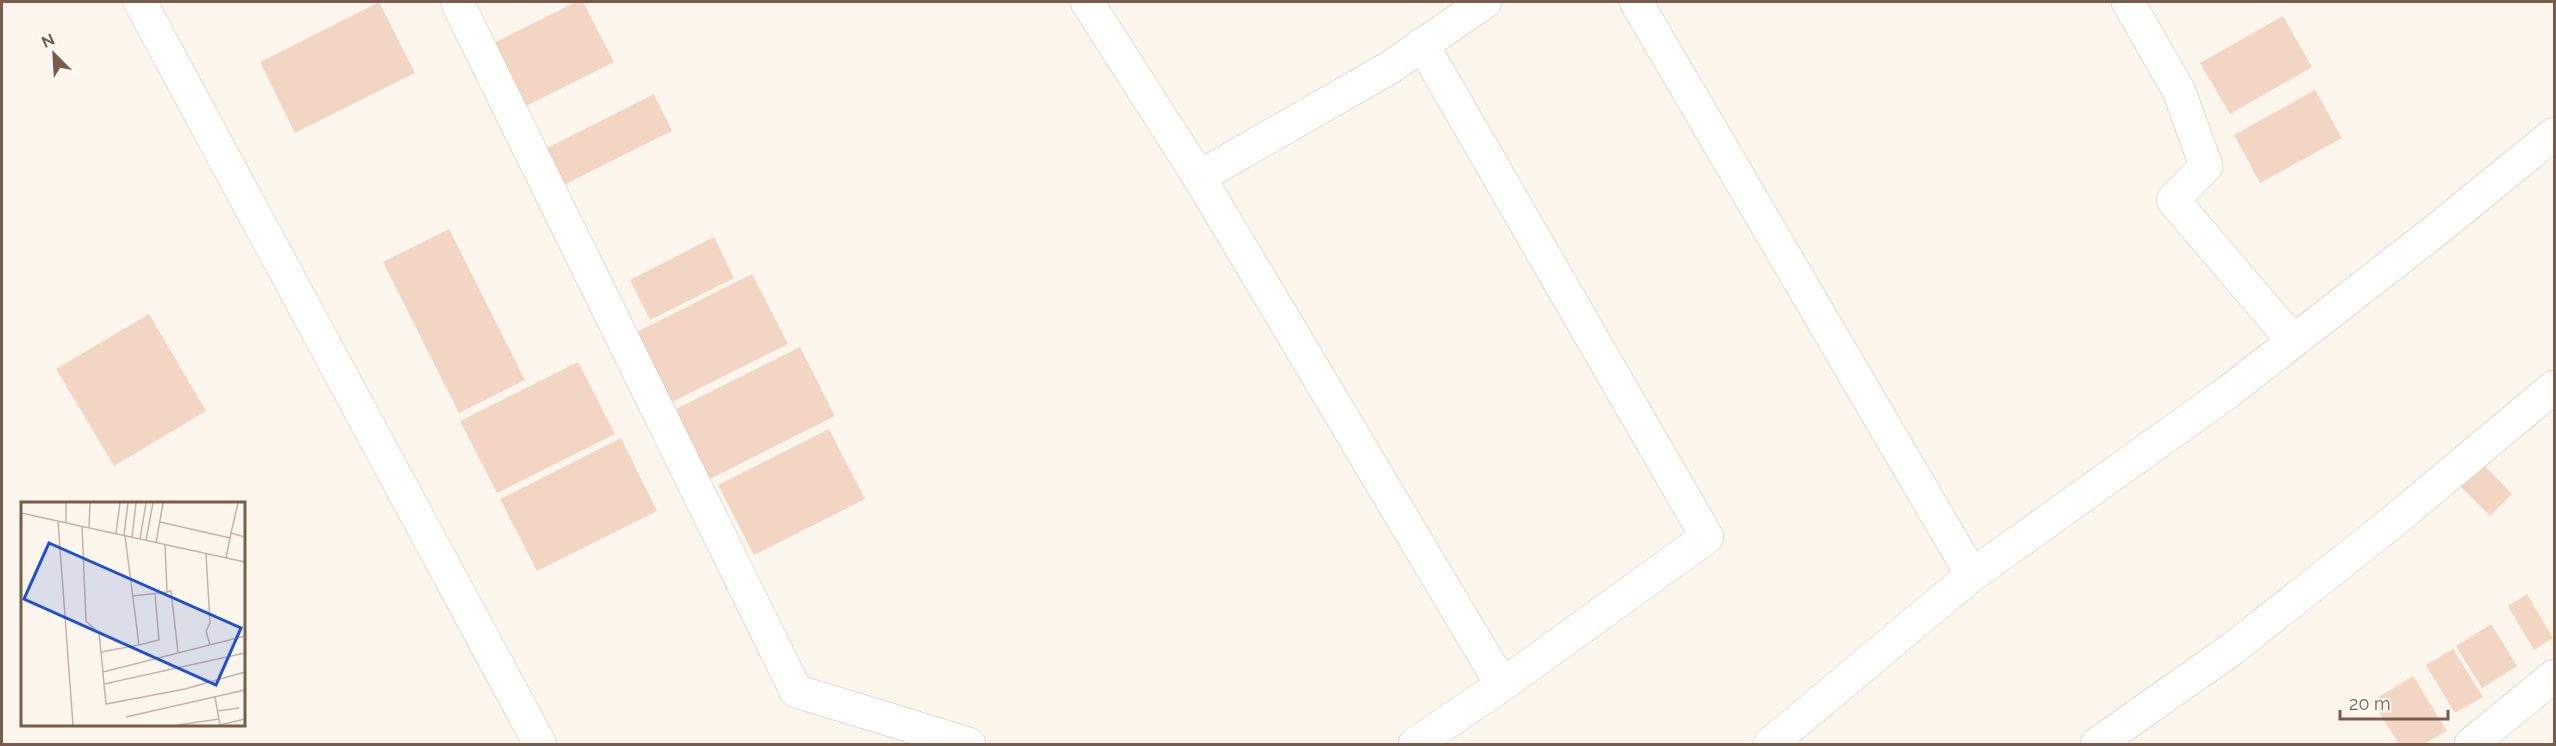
<svg xmlns="http://www.w3.org/2000/svg" width="2556" height="746" viewBox="0 0 2556 746" font-family="Raleway,sans-serif">
	<style>
		.building { fill: #f3d5c3 }
		.lines { fill: none; stroke-linecap: round; stroke-linejoin: round }
		.street-casing { stroke: #d1beb0; stroke-width: 34 }
		.secondary-casing { stroke: #d6c0b0; stroke-width: 34 }
		.street { stroke: #fff; stroke-width: 33 }
		.secondary { stroke: #fff; stroke-width: 33 }
		.inset-road { fill: none; stroke: #c5b3a7; stroke-width: 1.5 }
		.view { fill: #1d4ed8; fill-opacity: 0.15; stroke: #1d4ed8; stroke-width: 3 }
		.inset-edge { fill: none; stroke: #7a5c4d; stroke-width: 3 }
	</style>
	<rect width="100%" height="100%" fill="#fdf6ec"/>
	<path class="building" d="M379,2L415,73L295,133L260,62Z
		M576,2H583L614,62L508,115L476,52Z
		M2283,16L2312,67L2230,114L2200,63Z
		M2315,90L2342,138L2260,183L2234,135Z
		M654,94L672,131L542,196L523,160Z
		M449,229L525,380L459,413L383,262Z
		M714,237L734,278L650,320L630,280Z
		M752,274L788,344L672,402L637,332Z
		M149,314L206,411L114,466L56,369Z
		M800,347L835,416L704,482L668,413Z
		M578,362L615,434L497,493L460,421Z
		M829,429L865,499L754,555L718,485Z
		M621,438L657,511L537,571L500,499Z
		M2480,461L2512,494L2490,516L2457,483Z
		M2527,594L2553,638L2534,650L2508,606Z
		M2491,624L2517,666L2482,688L2456,646Z
		M2453,649L2483,697L2455,713L2426,665Z
		M2413,676L2447,731L2424,744H2399L2372,701Z"/>
	<g class="lines">
		<defs>
			<path id="street" d="M457,2L796,691L969,744
				M1087,2L1199,177L1502,685L1415,744
				M1636,2L1972,575
				M2128,2L2179,91L2206,166L2173,200L2293,341
				M1422,44L1707,537L1502,685
				M1199,177L1389,68L1485,2
				M1770,744L1972,575L2228,392L2435,231L2554,134
				M2097,744L2232,649L2389,525L2554,387
				M2471,744L2554,676"/>
			<path id="secondary" d="M140,2L540,744"/>
		</defs>
		<use href="#street" class="street-casing"/>
		<use href="#secondary" class="secondary-casing"/>
		<use href="#street" class="street"/>
		<use href="#secondary" class="secondary"/>
	</g>
	<g transform="translate(21 502)">
		<rect width="224" height="224" fill="#fdf6ec"/>
		<path class="inset-road" d="M45,1V21M0,11L224,60M37,19L52,223M139,20L209,36M61,24L65,119L78,131L82,170M68,26L69,1M95,31L99,1M210,31L217,1M103,33L107,1M111,35L115,1M119,37L125,1M125,38L132,1M135,41L142,1M144,42L146,90L150,89L157,150M185,52L189,121L185,129L189,143M205,56L210,31L224,35M112,94L146,90M118,143L138,138L134,92M80,150L118,143L104,34M224,151L83,182L85,202L164,187L224,170M83,182L82,170L224,134M194,195L199,223M196,209L218,206M105,215L224,188M157,223L198,217M199,223L224,217"/>
		<path class="view" d="M28,41L220,126L195,183L3,97Z"/>
		<rect width="224" height="224" class="inset-edge"/>
	</g>
	<rect width="2556" height="746" fill="none" stroke="#7a5c4d" stroke-width="6"/>
	<g transform="translate(54 54) rotate(336)" stroke="#fffaf3" stroke-width="4.5" paint-order="stroke">
	<path d="M0-4.5L10 22L0 15L-10 22Z" fill="#7a5c4d"/>
	<text y="-9" font-size="16" font-weight="bold" text-anchor="middle" fill="#7a5c4d">N</text>
	</g>
	<path d="M2340 710v9h108v-9" fill="none" stroke="#7a5c4d" stroke-width="3"/>
	<text x="2349" y="710" font-size="18" fill="#7a5c4d" stroke="#fffaf3" stroke-width="4.5" paint-order="stroke">20 m</text>
</svg>
